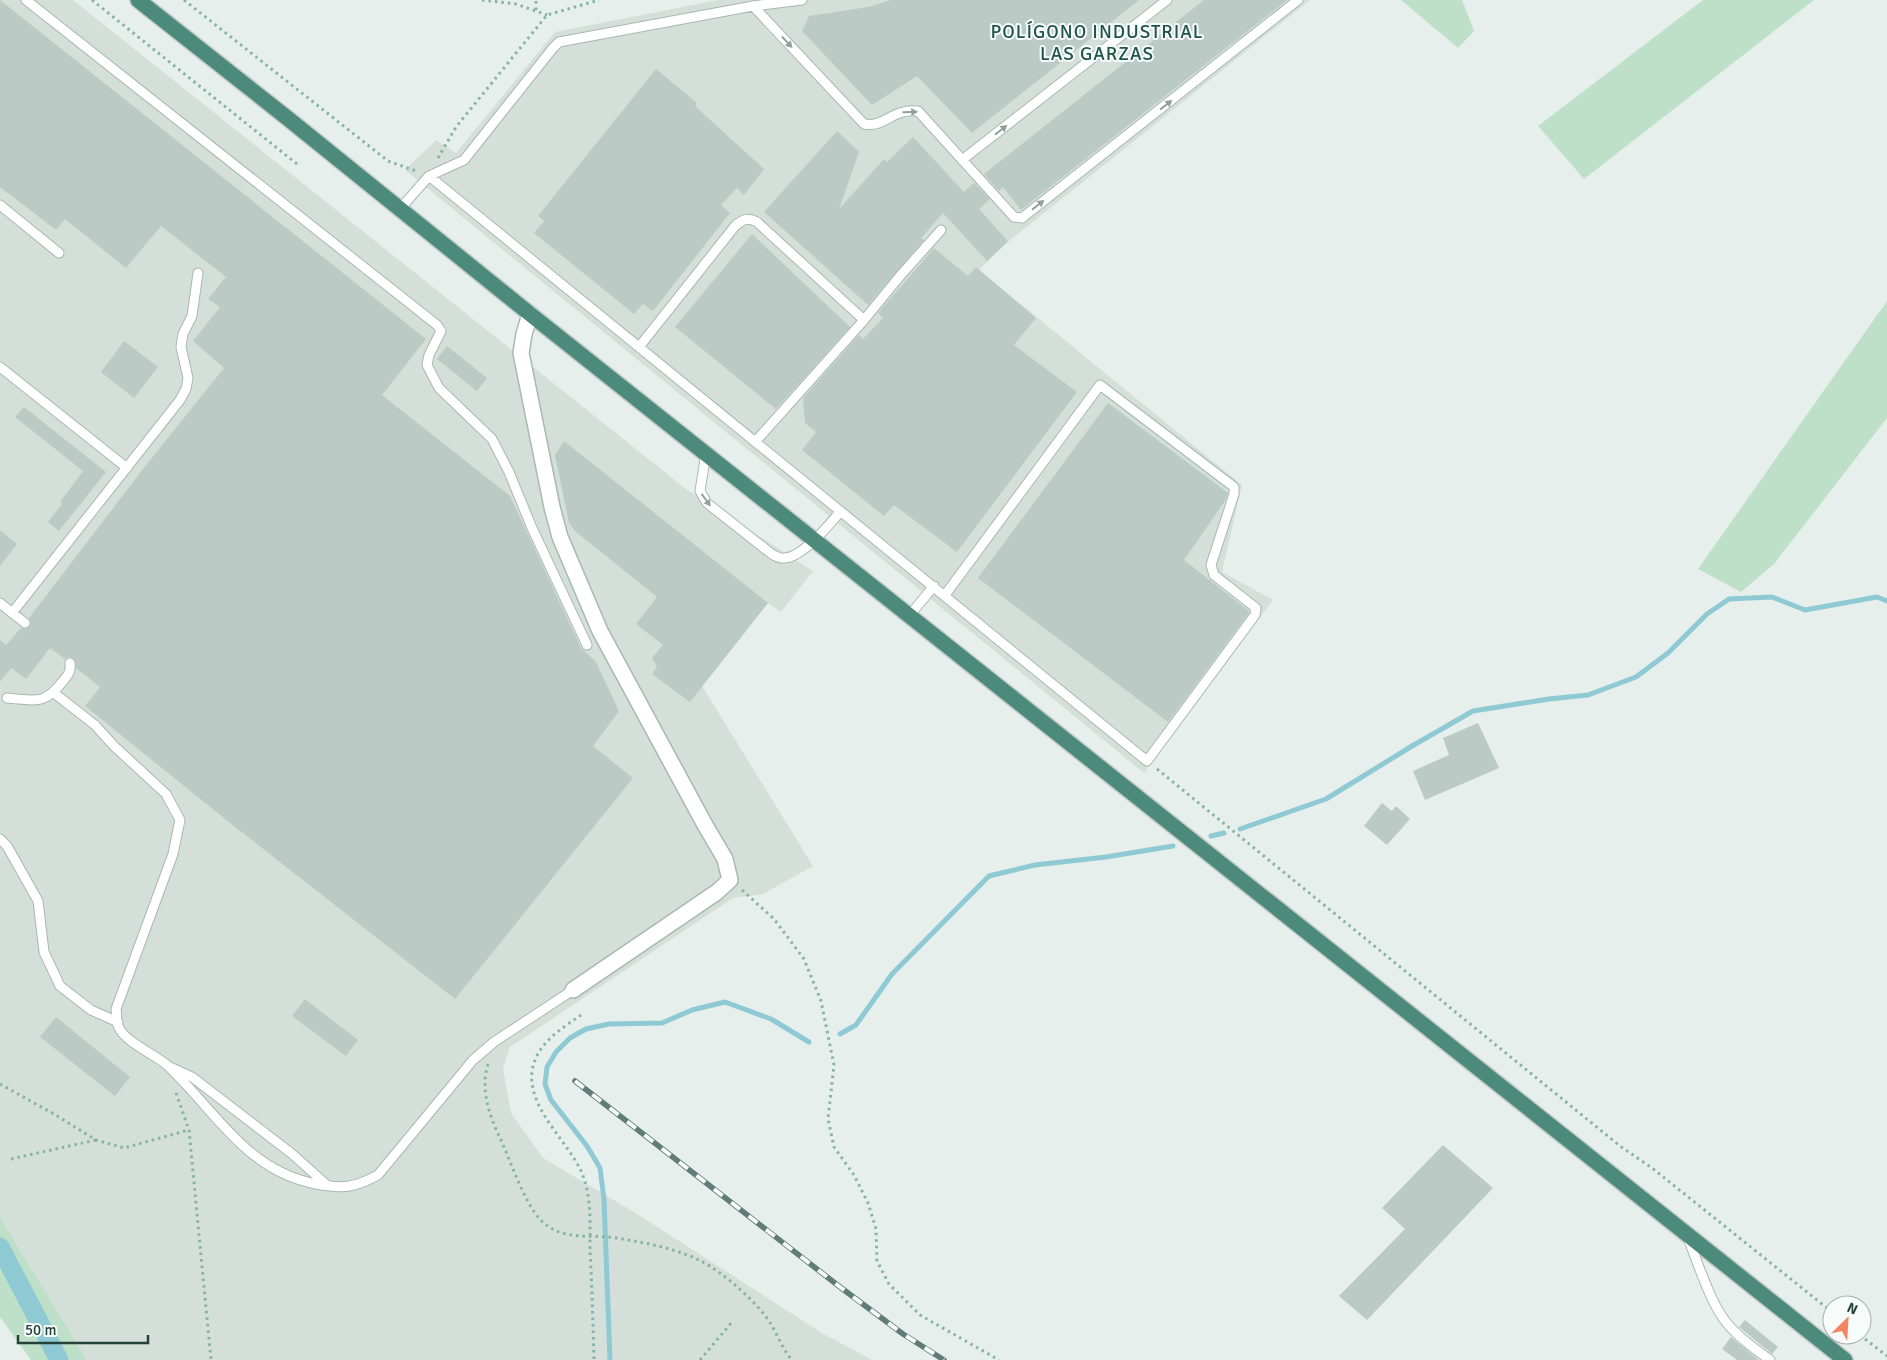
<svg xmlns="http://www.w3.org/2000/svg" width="1887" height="1360" viewBox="0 0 1887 1360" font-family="Signika,sans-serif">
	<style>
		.built { fill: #d4dfda }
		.green { fill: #bfe0c8 }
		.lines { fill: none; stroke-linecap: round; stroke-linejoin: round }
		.stream { stroke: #8ec9d4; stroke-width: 5 }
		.canal { stroke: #8ec9d4; stroke-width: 19 }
		.building { fill: #bbcac4 }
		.service-casing { stroke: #a8b8b2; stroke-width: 11 }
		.minor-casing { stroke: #a8b8b2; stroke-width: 18 }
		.trunk-casing { stroke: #c2cac8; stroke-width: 18 }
		.path { stroke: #86b3a5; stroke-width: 3; stroke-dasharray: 2.5 4; stroke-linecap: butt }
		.service { stroke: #fff; stroke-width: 9 }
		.minor { stroke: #fff; stroke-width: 15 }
		.trunk { stroke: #4c8a7c; stroke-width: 15 }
		.rail-casing { stroke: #5f7d75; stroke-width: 5.5 }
		.rail { stroke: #f7fbf9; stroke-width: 4; stroke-dasharray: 11; stroke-linecap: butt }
		.oneway { fill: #92a09c }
		.labels { text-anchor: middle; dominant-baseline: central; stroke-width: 4; stroke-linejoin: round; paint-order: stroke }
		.neighbourhood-label { font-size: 19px; letter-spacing: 1px; fill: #1f5548; stroke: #f7fbf9 }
	</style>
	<rect width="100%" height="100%" fill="#e6efeb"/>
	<path class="built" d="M0,0H73L686,489L813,571L781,612L768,603L702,686L813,866L763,894L733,898L510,1047L503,1068L511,1113L543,1158L634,1212L822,1333L872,1360H87L0,1217Z
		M718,0H1310L1009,241L979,270L1242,485L1222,572L1273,600L1144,773L405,170L436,140L456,153L555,32Z"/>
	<path class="green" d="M1401,0H1462L1474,31L1458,48Z
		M1703,0H1814L1584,179L1538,126Z
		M1887,301V418L1774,564L1741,592L1698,569Z
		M0,1217L87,1360H31L0,1317Z"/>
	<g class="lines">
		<path class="stream" d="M1240,829L1326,799L1412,746L1473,711L1549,699L1588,695L1636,677L1668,653L1707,614L1729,599L1772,597L1805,610L1877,597L1887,601
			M1211,836L1224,833
			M840,1034L856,1025L892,974L989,876L1035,865L1106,857L1173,846
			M610,1360L604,1199L600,1168L587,1146L551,1100L545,1084L547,1067L556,1052L570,1038L586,1029L609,1024L662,1023L692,1010L725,1002L771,1019L809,1042"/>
		<path class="canal" d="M0,1247L59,1360"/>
	</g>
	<path class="building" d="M0,0L426,339L382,395L510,496L581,648L596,662L619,711L593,746L633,778L455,999L230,823L85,706L100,687L76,668V662L73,658L69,657L65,659L50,648L26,679L11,668L0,682V640L6,645L21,628L25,629L30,627L31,623L29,618L143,469L224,368L193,341L220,307L208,299L226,277L161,226L126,268L65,219L56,230L0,187Z
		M891,0H1139L972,133L917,76L872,105L802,31L809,16L868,7Z
		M1204,0H1287L1021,210L1003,187L999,191L984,174Z
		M656,69L697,103L695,106L764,169L744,195L737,188L721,205L730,213L653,311L643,304L634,314L534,233L544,221L538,216Z
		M837,131L859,152L839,209L884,159L887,162L913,137L964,192L974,183L990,199L979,209L1008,241L987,261L943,213L921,238L924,240L868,305L764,212Z
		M752,234L850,327L776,409L675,327Z
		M934,248L968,276L976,267L1036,318L1014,345L1077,392L957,552L894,505L884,516L802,450L816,432L805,423L803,398L859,335L863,339L883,318L878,313Z
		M124,341L158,367L134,398L101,372Z
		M447,346L487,378L477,391L437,359Z
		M1108,403L1228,493L1225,501L1184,560L1249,611V613L1168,722L978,578Z
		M24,407L106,472L59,531L48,522L62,504L60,502L83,471L15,417Z
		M564,441L768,603L690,702L652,674L657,667L652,658L663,645L636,624L657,597L575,531L569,523L555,455Z
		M0,530L17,544L0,566Z
		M1478,723L1499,768L1425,800L1413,771L1449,755L1443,738Z
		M1382,803L1392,811L1396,806L1410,819L1387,845L1364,826Z
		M305,999L358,1040L346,1056L292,1016Z
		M56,1017L130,1077L115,1096L40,1037Z
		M1443,1145L1493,1188L1367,1320L1339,1296L1405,1229L1382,1208Z
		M1745,1320L1778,1347L1772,1354L1739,1327Z
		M1731,1337L1743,1347L1759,1360H1737L1722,1349Z"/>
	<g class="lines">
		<defs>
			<path id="service" d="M26,0L437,325L441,331L429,355L427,365L439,388L492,439L509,472L532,528L587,645
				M753,6L864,124C885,128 892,108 918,111L1014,217L1022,218L1298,0
				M962,160L1167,0
				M429,176L1147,761L1255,615L1256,608L1214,575L1211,565L1234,494V487L1100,385L945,595
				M0,205L59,253
				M400,209L429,176L464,160L553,48L559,42L753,6L802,0
				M864,320L900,276L941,230
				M639,347L735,226C743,219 748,217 757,222L864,320L755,442
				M0,367L127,468
				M706,453L700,491L707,503L773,555C776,556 780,559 784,558C802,558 829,525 840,512
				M0,603L25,623
				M12,613L180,400L186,389L188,378L181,347L183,334L192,316L198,273
				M909,616L934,586
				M54,693L95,725L114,746L166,794L180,820L173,854L116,1009C117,1014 116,1023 119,1028C127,1043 154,1054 167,1065C215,1110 246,1171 316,1184C343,1189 354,1188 378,1175L473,1060L494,1042L573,990
				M7,698C35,700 44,706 63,681C68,675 71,672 70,663
				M0,839L7,846L38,901L44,952L60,986L91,1010L118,1022
				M170,1067L192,1077L291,1153L328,1186
				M1688,1238C1697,1261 1711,1304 1726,1322C1738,1337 1755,1349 1770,1360"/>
			<path id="minor" d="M530,314L524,334L521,353L552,507L560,537L600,631L705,825L725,859L730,880L717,892L573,990"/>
			<path id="trunk" d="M138,0L286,117L530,314L1845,1360"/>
		</defs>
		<use href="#service" class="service-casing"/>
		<use href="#minor" class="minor-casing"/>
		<use href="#trunk" class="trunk-casing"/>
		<path class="path" d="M92,0L297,164
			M184,0L388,161L416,171
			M482,0L516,4L547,15
			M536,10V0
			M438,158L456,127L547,15L599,0
			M1157,769L1620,1146L1652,1168L1832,1312
			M742,890L774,919L804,959L821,1001L834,1065L828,1119L834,1147L854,1175L868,1203L876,1229L877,1261L889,1284L920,1315L999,1360
			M581,1015C561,1029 536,1044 532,1071C528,1109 566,1139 581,1171C592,1195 590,1225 590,1250C592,1287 593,1323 594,1360
			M488,1064C479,1093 492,1121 504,1147C513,1168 525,1202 539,1218C559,1242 591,1234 617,1238C646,1243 675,1248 701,1261C724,1273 757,1302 771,1324C778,1336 783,1350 792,1360
			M0,1084L54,1114L96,1140L124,1148L189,1130
			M176,1093L189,1130L211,1360
			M11,1159L96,1140
			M1860,1335L1887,1356
			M700,1360L732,1322"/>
		<use href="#service" class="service"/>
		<use href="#minor" class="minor"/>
		<use href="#trunk" class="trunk"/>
		<defs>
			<path id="rail" d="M575,1081L840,1287L903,1334L944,1360"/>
		</defs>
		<use href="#rail" class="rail-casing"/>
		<use href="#rail" class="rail"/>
	</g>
	<defs><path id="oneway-solid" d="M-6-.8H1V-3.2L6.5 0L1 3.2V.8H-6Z" transform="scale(1.25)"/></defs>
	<g class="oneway">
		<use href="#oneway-solid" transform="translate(787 42) rotate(47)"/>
		<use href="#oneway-solid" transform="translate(1166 105) rotate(-38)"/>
		<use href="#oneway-solid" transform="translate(910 112) rotate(-2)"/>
		<use href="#oneway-solid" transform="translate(1001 130) rotate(-38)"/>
		<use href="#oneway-solid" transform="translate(1038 205) rotate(-38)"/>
		<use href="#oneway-solid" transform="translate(706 500) rotate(54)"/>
	</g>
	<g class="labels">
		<g class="neighbourhood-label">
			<text x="1097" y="32">POLÍGONO INDUSTRIAL<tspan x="1097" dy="22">LAS GARZAS</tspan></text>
		</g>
	</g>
	<g transform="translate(1847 1320) rotate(25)"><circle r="24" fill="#f7fbf9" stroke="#a3b1ad"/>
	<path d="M0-4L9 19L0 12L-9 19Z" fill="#f4845f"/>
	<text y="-8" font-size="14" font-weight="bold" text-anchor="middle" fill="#24423a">N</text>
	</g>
	<path d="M18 1335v8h130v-8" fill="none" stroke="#24423a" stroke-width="2.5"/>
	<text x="25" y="1335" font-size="15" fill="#24423a" stroke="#f7fbf9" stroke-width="4" paint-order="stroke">50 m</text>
</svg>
